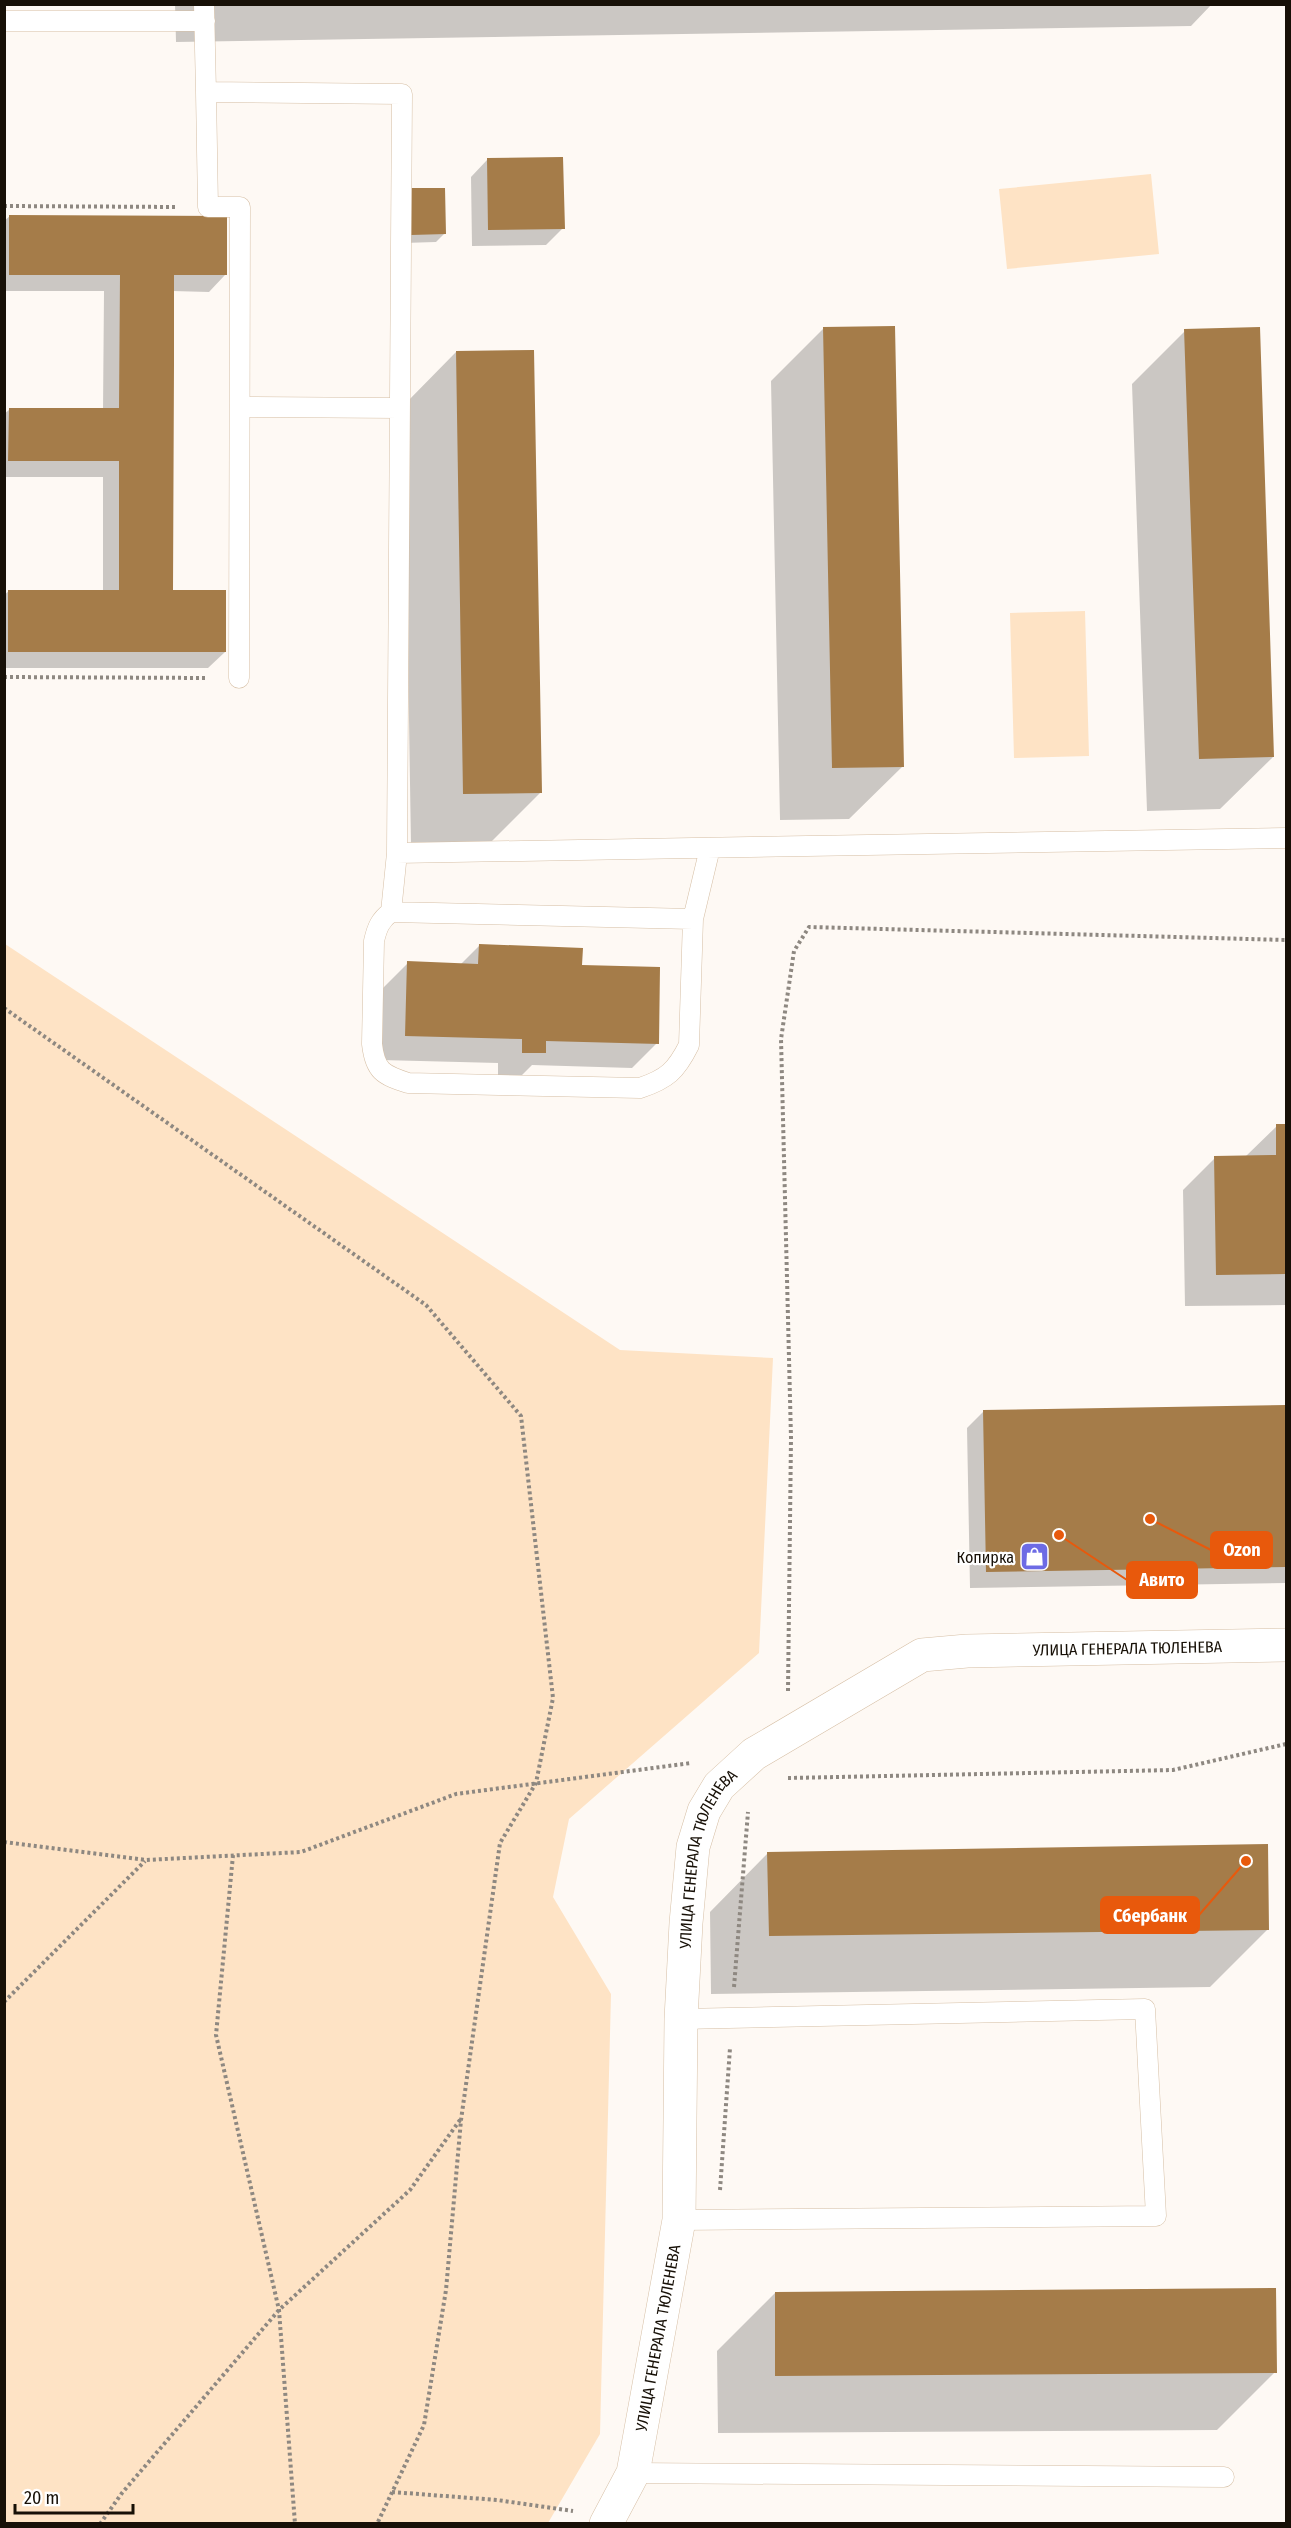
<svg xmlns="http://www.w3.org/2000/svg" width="1291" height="2528" viewBox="0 0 1291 2528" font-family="'Fira Sans Condensed',sans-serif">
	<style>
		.green { fill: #fee3c5 }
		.shadow { fill: #0003 }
		.building { fill: #a57c49 }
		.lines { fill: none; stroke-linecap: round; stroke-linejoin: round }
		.lane-casing { stroke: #d6bfa5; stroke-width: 21 }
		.secondary-casing { stroke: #d6bfa5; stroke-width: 34 }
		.path { stroke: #8e8881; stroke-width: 4; stroke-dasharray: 3 3; stroke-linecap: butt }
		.lane { stroke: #fff; stroke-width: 20 }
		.secondary { stroke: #fff; stroke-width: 33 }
		.labels { text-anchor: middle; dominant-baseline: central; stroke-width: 4.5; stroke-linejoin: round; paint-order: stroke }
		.poi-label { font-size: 16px; fill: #171007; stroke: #fff; text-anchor: end }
		.street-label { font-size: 16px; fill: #171007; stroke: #fff }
		.leader { fill: none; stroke: #e8590c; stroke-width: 2 }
		.callout-dot { fill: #e8590c; stroke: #fff; stroke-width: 2 }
		.callout { fill: #e8590c; stroke: #e8590c; stroke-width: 2 }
		.callout-label { font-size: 18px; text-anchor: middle; font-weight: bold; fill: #fff }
	</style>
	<rect width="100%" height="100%" fill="#fef9f4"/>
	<path class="green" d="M1151,174L1159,254L1007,269L999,189Z
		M1085,611L1089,756L1014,758L1010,613Z
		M5,944L620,1350L773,1358L759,1653L569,1819L553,1897L611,1994L600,2434L548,2523H5Z"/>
	<path class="shadow" d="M175,4H1212L1191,26L176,42Z
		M487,160L563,228L546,245L472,246L471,177Z
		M402,198L444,234L436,242L403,243Z
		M10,216L225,275L209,292L172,291V591L225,652L208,668H4V595L9,591H103V477H4V414L9,410H103L104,291H4V221Z
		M824,328L902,767L849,819L780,820L771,381Z
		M1185,331L1273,757L1220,809L1147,811L1132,384Z
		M456,352L540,793L488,845L411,846L404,405Z
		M479,946L581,966L657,1043L632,1068L532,1065L520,1077H498V1063L381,1060L383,988L408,963L460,965Z
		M1277,1126H1286V1305L1185,1306L1183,1190L1215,1158L1245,1157Z
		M1286,1406V1583L970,1588L967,1428L984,1411Z
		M768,1853L1268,1929L1210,1987L711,1994L710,1912Z
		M775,2293L1275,2372L1217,2430L718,2433L717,2351Z"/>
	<path class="building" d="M563,157L565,229L488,230L487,158Z
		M410,188H445L446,234L411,235Z
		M9,215L227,216V275H174V364L173,590H226V652H8V590H119V461H8L9,408H119L120,275H9Z
		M895,326L904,767L832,768L823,327Z
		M1260,327L1274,757L1199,759L1184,329Z
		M534,350L542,793L463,794L456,351Z
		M479,944L583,948L582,965L660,967L659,1044L546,1041V1053H522V1039L405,1036L407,961L478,964Z
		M1276,1124H1286V1274L1216,1275L1214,1156L1276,1155Z
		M1286,1405V1567L986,1572L983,1410Z
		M1268,1844L1269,1930L769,1936L767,1852Z
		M1276,2288L1277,2373L775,2376V2292Z"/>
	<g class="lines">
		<defs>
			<path id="lane" d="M204,4L206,92L402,94L397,853L391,912
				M4,21H205
				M206,92L208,207H240L239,678
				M240,407L399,408
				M397,853L1286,838
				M391,912L693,919L689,1045C676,1071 667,1079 640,1088L408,1083C383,1075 375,1071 372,1044L374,941C377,928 380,920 391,912Z
				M693,919L710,848
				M679,2220L1156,2216L1145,2009L681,2019
				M633,2473L1224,2477"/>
			<g id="secondary">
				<path id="s1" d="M606,2524L633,2473L679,2220L681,2019L686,1923L693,1847L704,1811L719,1786L754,1754L922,1655L967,1651L1286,1645"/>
			</g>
		</defs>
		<use href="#lane" class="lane-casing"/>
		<use href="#secondary" class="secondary-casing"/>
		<path class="path" d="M4,206L178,207
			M4,677L208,678
			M4,1008L426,1305L521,1416L553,1698L536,1783L500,1843L461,2120L446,2290L424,2425L377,2524
			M788,1691L791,1438L781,1039L794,951L809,927L1286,940
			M788,1778L1173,1770L1286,1744
			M4,1842L146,1860L301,1852L456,1794L691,1763
			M233,1855L216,2035L279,2310L295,2524
			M734,1987L748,1812
			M4,2002L145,1861
			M720,2190L730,2048
			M392,2492L497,2500L573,2511
			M100,2524L122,2493L279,2310L410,2190L460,2120"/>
		<use href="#lane" class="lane"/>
		<use href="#secondary" class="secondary"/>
	</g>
	<defs>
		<symbol id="shop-square" viewBox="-11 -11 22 22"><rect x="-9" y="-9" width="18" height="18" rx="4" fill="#6d6be5" stroke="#fff"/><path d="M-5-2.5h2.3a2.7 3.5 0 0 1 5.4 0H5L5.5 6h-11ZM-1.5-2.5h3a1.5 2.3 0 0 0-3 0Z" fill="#fff"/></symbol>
	</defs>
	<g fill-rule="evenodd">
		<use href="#shop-square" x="1018" y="1540" width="33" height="33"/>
	</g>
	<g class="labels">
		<g class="poi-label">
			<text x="1014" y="1557">Копирка</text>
		</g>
		<g class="street-label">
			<text stroke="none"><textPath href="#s1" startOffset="1203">УЛИЦА ГЕНЕРАЛА ТЮЛЕНЕВА</textPath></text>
			<text stroke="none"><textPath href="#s1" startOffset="681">УЛИЦА ГЕНЕРАЛА ТЮЛЕНЕВА</textPath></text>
			<text stroke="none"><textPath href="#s1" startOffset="195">УЛИЦА ГЕНЕРАЛА ТЮЛЕНЕВА</textPath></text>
		</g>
	</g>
	<path class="leader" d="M1150 1519L1211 1550M1059 1535L1127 1580M1246 1861L1199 1915"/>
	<g class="callout-dot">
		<circle cx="1150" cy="1519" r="6"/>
		<circle cx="1059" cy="1535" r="6"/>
		<circle cx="1246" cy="1861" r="6"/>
	</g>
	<g class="callout">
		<rect x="1211" y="1532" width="61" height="36" rx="6"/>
		<rect x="1127" y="1562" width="70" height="36" rx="6"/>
		<rect x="1101" y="1897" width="98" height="36" rx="6"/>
	</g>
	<g class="callout-label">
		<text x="1242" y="1556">Ozon</text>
		<text x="1162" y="1586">Авито</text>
		<text x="1150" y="1922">Сбербанк</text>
	</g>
	<rect width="1291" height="2528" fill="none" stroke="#171007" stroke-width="12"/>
	<path d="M15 2504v9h118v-9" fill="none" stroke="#171007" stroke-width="3"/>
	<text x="24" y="2504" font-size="18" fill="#171007" stroke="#ffffff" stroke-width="4.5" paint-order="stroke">20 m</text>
</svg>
